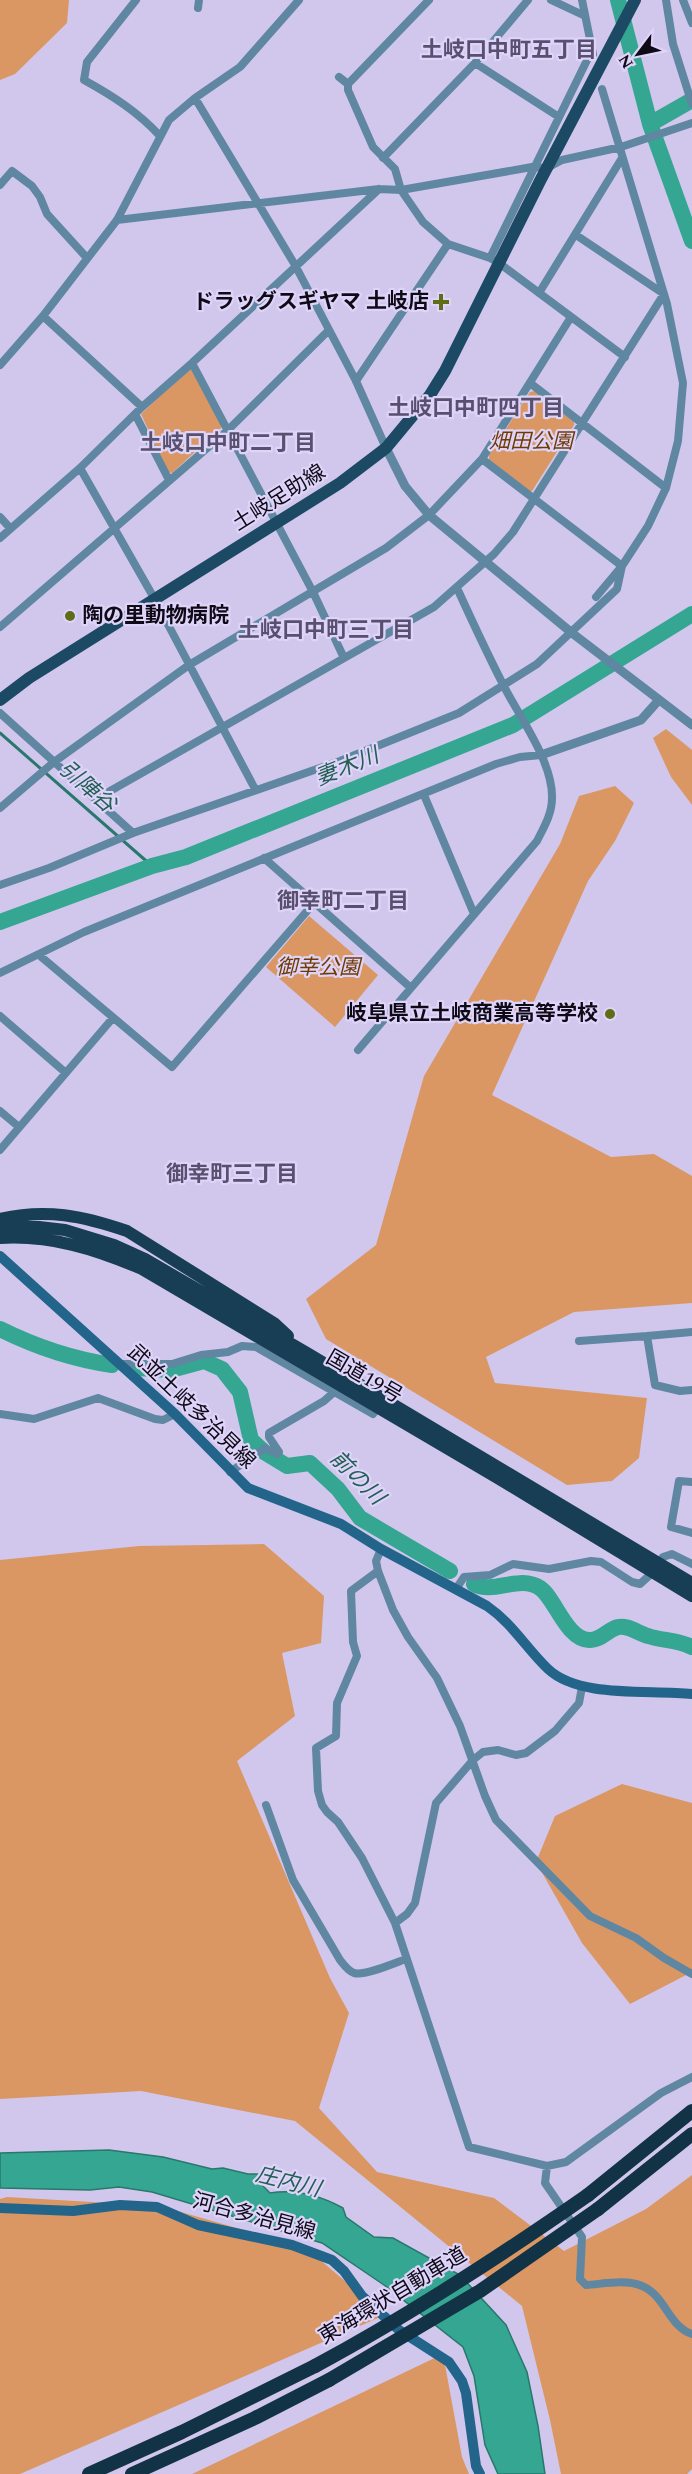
<svg xmlns="http://www.w3.org/2000/svg" width="692" height="2474" viewBox="0 0 692 2474" font-family="Spectral,'Noto Sans JP',serif">
	<style>
		.green { fill: #da9763 }
		.water { fill: #35a692; stroke: #29776d; stroke-width: 1.5 }
		.lines { fill: none; stroke-linecap: round; stroke-linejoin: round }
		.stream { stroke: #29776d; stroke-width: 3 }
		.river { stroke: #35a692; stroke-width: 16 }
		.minor { stroke: #6087a1; stroke-width: 8 }
		.tertiary { stroke: #6087a1; stroke-width: 9 }
		.secondary { stroke: #23648a; stroke-width: 10 }
		.primary { stroke: #1c4964; stroke-width: 12 }
		.trunk { stroke: #173e55; stroke-width: 12 }
		.motorway { stroke: #123246; stroke-width: 14 }
		.motorway-bridge { stroke: #123246; stroke-width: 14 }
		.poi-dot { fill: #5f6d17; stroke: #ded4f9; stroke-width: 2 }
		.labels { text-anchor: middle; dominant-baseline: central; stroke-width: 4.5; stroke-linejoin: round; paint-order: stroke }
		.poi-label { font-size: 21px; font-weight: bold; fill: #0e0a16; stroke: #ded4f9; text-anchor: end }
		.park-label { font-size: 21px; font-style: italic; fill: #703b03; stroke: #ded4f9 }
		.street-label { font-size: 21px; fill: #0e0a16; stroke: #ded4f9 }
		.neighbourhood-label { font-size: 22px; font-weight: bold; fill: #594f6e; stroke: #ded4f9 }
		.water-label { font-size: 22px; font-style: italic; fill: #235f53; stroke: #ded4f9 }
	</style>
	<rect width="100%" height="100%" fill="#d1c7ec"/>
	<path class="green" d="M0,0H69L67,23L15,74L0,80Z
		M190,368H192L222,425L221,428L172,473L168,472L141,414Z
		M535,391L574,422V425L532,491H529L489,460V455L530,392Z
		M666,729L692,750V805L671,777L653,738Z
		M615,786L634,803L615,841L588,881L492,1095L611,1157L654,1154L692,1176V1303L574,1312L486,1357L495,1383L647,1398L639,1458L612,1481L567,1485L326,1339L306,1299L376,1245L424,1076L560,844L579,796Z
		M309,916L378,975L335,1027L266,967Z
		M264,1544L324,1596L321,1643L282,1653L295,1716L237,1761L330,1978L349,2013L319,2108L377,2172L494,2198L564,2251L646,2209L692,2175V2469L687,2474H561L550,2420L522,2306L295,2121L141,2091L0,2099V1560L139,1546Z
		M622,1784L692,1803V1972L630,2004L582,1943L536,1862L555,1816Z
		M7,2197L160,2206L306,2248L385,2315L20,2474H0V2199Z
		M443,2354L462,2457L469,2474H192Z"/>
	<path class="water" d="M109,2150L163,2157L212,2169L223,2168L248,2174H260V2183L270,2193C295,2189 321,2196 343,2208L346,2217L374,2237L393,2238L460,2275L506,2325L527,2372L538,2426L545,2474H498L485,2445L474,2376L463,2347L384,2285L322,2243L152,2192L119,2187L90,2190L0,2188V2153Z"/>
	<g class="lines">
		<path class="stream" d="M0,733L152,866"/>
		<path class="river" d="M618,0L650,124L692,241
			M650,124L692,100
			M0,922L152,866L186,857L513,725L692,614
			M0,1329C36,1347 71,1359 112,1365
			M136,1368L171,1370L204,1361L222,1369L240,1392L251,1440L264,1452L287,1466L310,1463L338,1489L360,1518L450,1571
			M474,1584C494,1595 519,1574 540,1588C555,1598 566,1639 589,1640C600,1641 607,1630 618,1627C628,1625 638,1633 648,1636C663,1641 676,1639 692,1647"/>
		<path class="minor" d="M136,0L87,62L84,80C113,96 138,112 160,136
			M551,0L583,15
			M582,0L593,54
			M666,0L673,44L692,104
			M683,0L692,23
			M198,8L199,0
			M475,63L559,117
			M339,77L348,84V90L373,147L395,169L401,190L423,222L448,244L490,258L499,263L625,357
			M348,84L429,0
			M195,98L295,265L356,381L386,448
			M383,158L475,63L528,0
			M0,185L12,171L32,186L40,197L47,214L87,258
			M117,220L379,189L401,190L532,167L547,168L562,160L621,147L692,123
			M490,258L592,50
			M539,293L622,158
			M43,316L142,407
			M192,363L313,592L344,658
			M0,365L43,316L117,220L169,120L195,98L240,67L299,0
			M356,381L448,244
			M530,383L666,488
			M135,414L169,480
			M482,459L622,566L596,597
			M80,468L154,598L255,789
			M0,517L10,528
			M0,538L80,468L142,407L192,363L379,189
			M0,627L227,431L328,331
			M0,713L133,833
			M424,795L474,914
			M96,799L434,607L494,554L513,532L664,294L576,235
			M0,808L54,762L189,665L386,548L429,515L482,459L571,317
			M264,858L411,988L537,841C544,827 552,814 552,798C553,764 523,722 507,692C489,658 473,623 457,588
			M0,885L49,868L133,833L340,761L459,713L537,664L617,589L622,566L648,526L666,488L678,441L683,383L667,304L602,89
			M39,955L172,1067L314,903
			M0,973L84,932L496,764L520,757L541,755
			M0,1016L66,1073
			M358,1050L411,988
			M0,1111L19,1127
			M0,1150L112,1019
			M647,1336L692,1332
			M579,1341L647,1336L655,1385L680,1391L692,1390
			M120,1364H172L201,1355L228,1352L242,1346L256,1347L373,1414L378,1408
			M0,1414L34,1419L98,1398L155,1419L163,1420L175,1414
			M230,1472L265,1448L277,1454L279,1452L269,1437V1433L324,1401L333,1393
			M692,1482L679,1481L671,1527L692,1533
			M381,1549L376,1561L378,1571L393,1610L408,1637L437,1678L460,1726L485,1796L496,1820L590,1916L636,1938L664,1958L692,1974
			M659,1563L663,1557L672,1554L692,1564
			M378,1571L351,1591L353,1642L357,1656L337,1703L336,1736L316,1748L318,1791L322,1805L327,1812L338,1822L362,1858L395,1923L469,2147L547,2166L566,2162L661,2093L692,2077
			M456,1589L464,1577L490,1575L513,1564L549,1569L591,1561L601,1562L632,1582L640,1584L652,1573
			M266,1805L293,1880L340,1960C344,1965 348,1971 354,1973C366,1976 394,1963 406,1959
			M395,1923L407,1914L415,1903L436,1803L473,1760L483,1752L498,1750L516,1755L526,1753L555,1731L579,1703L582,1687
			M547,2166L545,2183L582,2237L580,2279L586,2285C603,2284 626,2279 642,2286C665,2295 669,2327 692,2334"/>
		<path class="tertiary" d="M386,448L405,486L429,515L572,633L692,725
			M541,755L641,720L658,701"/>
		<path class="secondary" d="M0,1256L175,1414L248,1488L341,1524L381,1549L487,1606C513,1624 526,1648 548,1669C580,1699 650,1689 692,1694
			M0,2208L73,2211L120,2205L157,2207L198,2225L292,2245L332,2260L344,2271L362,2296L399,2330L449,2362L462,2381L466,2393L476,2466L480,2474"/>
		<path class="primary" d="M0,700L29,678L340,483L386,448L430,395L445,371L540,181L635,0"/>
		<path class="trunk" d="M0,1219C46,1208 83,1216 127,1231L274,1323L288,1336
			M0,1226L39,1227L65,1230L114,1245L145,1259L307,1353L692,1583
			M0,1238C51,1235 95,1249 142,1269L496,1477L692,1596"/>
		<path class="motorway" d="M588,2195L692,2111
			M598,2209L692,2134
			M89,2474L182,2432L315,2366
			M132,2474L255,2418L329,2380"/>
		<path class="motorway-bridge" d="M315,2366C410,2315 499,2257 588,2195
			M329,2380L480,2291L598,2209"/>
	</g>
	<g class="poi-dot">
		<path d="M438 293h6v6h6v6h-6v6h-6v-6h-6v-6h6z"/>
		<circle cx="70" cy="616" r="6"/>
		<circle cx="610" cy="1014" r="6"/>
	</g>
	<g class="labels">
		<g class="poi-label">
			<text x="429" y="302">ドラッグスギヤマ 土岐店</text>
			<text x="82" y="616" text-anchor="start">陶の里動物病院</text>
			<text x="598" y="1014">岐阜県立土岐商業高等学校</text>
		</g>
		<g class="park-label">
			<text x="531" y="442">畑田公園</text>
			<text x="318" y="968">御幸公園</text>
		</g>
		<g class="street-label">
			<text transform="translate(279 498) rotate(-32)">土岐足助線</text>
			<text transform="translate(364 1377) rotate(30)">国道19号</text>
			<text transform="translate(191 1407) rotate(44)">武並土岐多治見線</text>
			<text transform="translate(254 2217) rotate(15)">河合多治見線</text>
			<text transform="translate(393 2296) rotate(-31)">東海環状自動車道</text>
		</g>
		<g class="neighbourhood-label">
			<text x="509" y="50">土岐口中町五丁目</text>
			<text x="476" y="408">土岐口中町四丁目</text>
			<text x="228" y="443">土岐口中町二丁目</text>
			<text x="326" y="630">土岐口中町三丁目</text>
			<text x="343" y="901">御幸町二丁目</text>
			<text x="232" y="1174">御幸町三丁目</text>
		</g>
		<g class="water-label">
			<text transform="translate(347 767) rotate(-22)">妻木川</text>
			<text transform="translate(87 787) rotate(41)">引陣谷</text>
			<text transform="translate(357 1478) rotate(45)">前の川</text>
			<text transform="translate(288 2182) rotate(14)">庄内川</text>
		</g>
	</g>
	<g transform="translate(638 54) rotate(238)" stroke="#ded4f9" stroke-width="4.5" paint-order="stroke">
	<path d="M0-4.5L10 22L0 15L-10 22Z" fill="#0e0a16"/>
	<text y="-9" font-size="16" font-weight="bold" text-anchor="middle" fill="#0e0a16">N</text>
	</g>
</svg>
